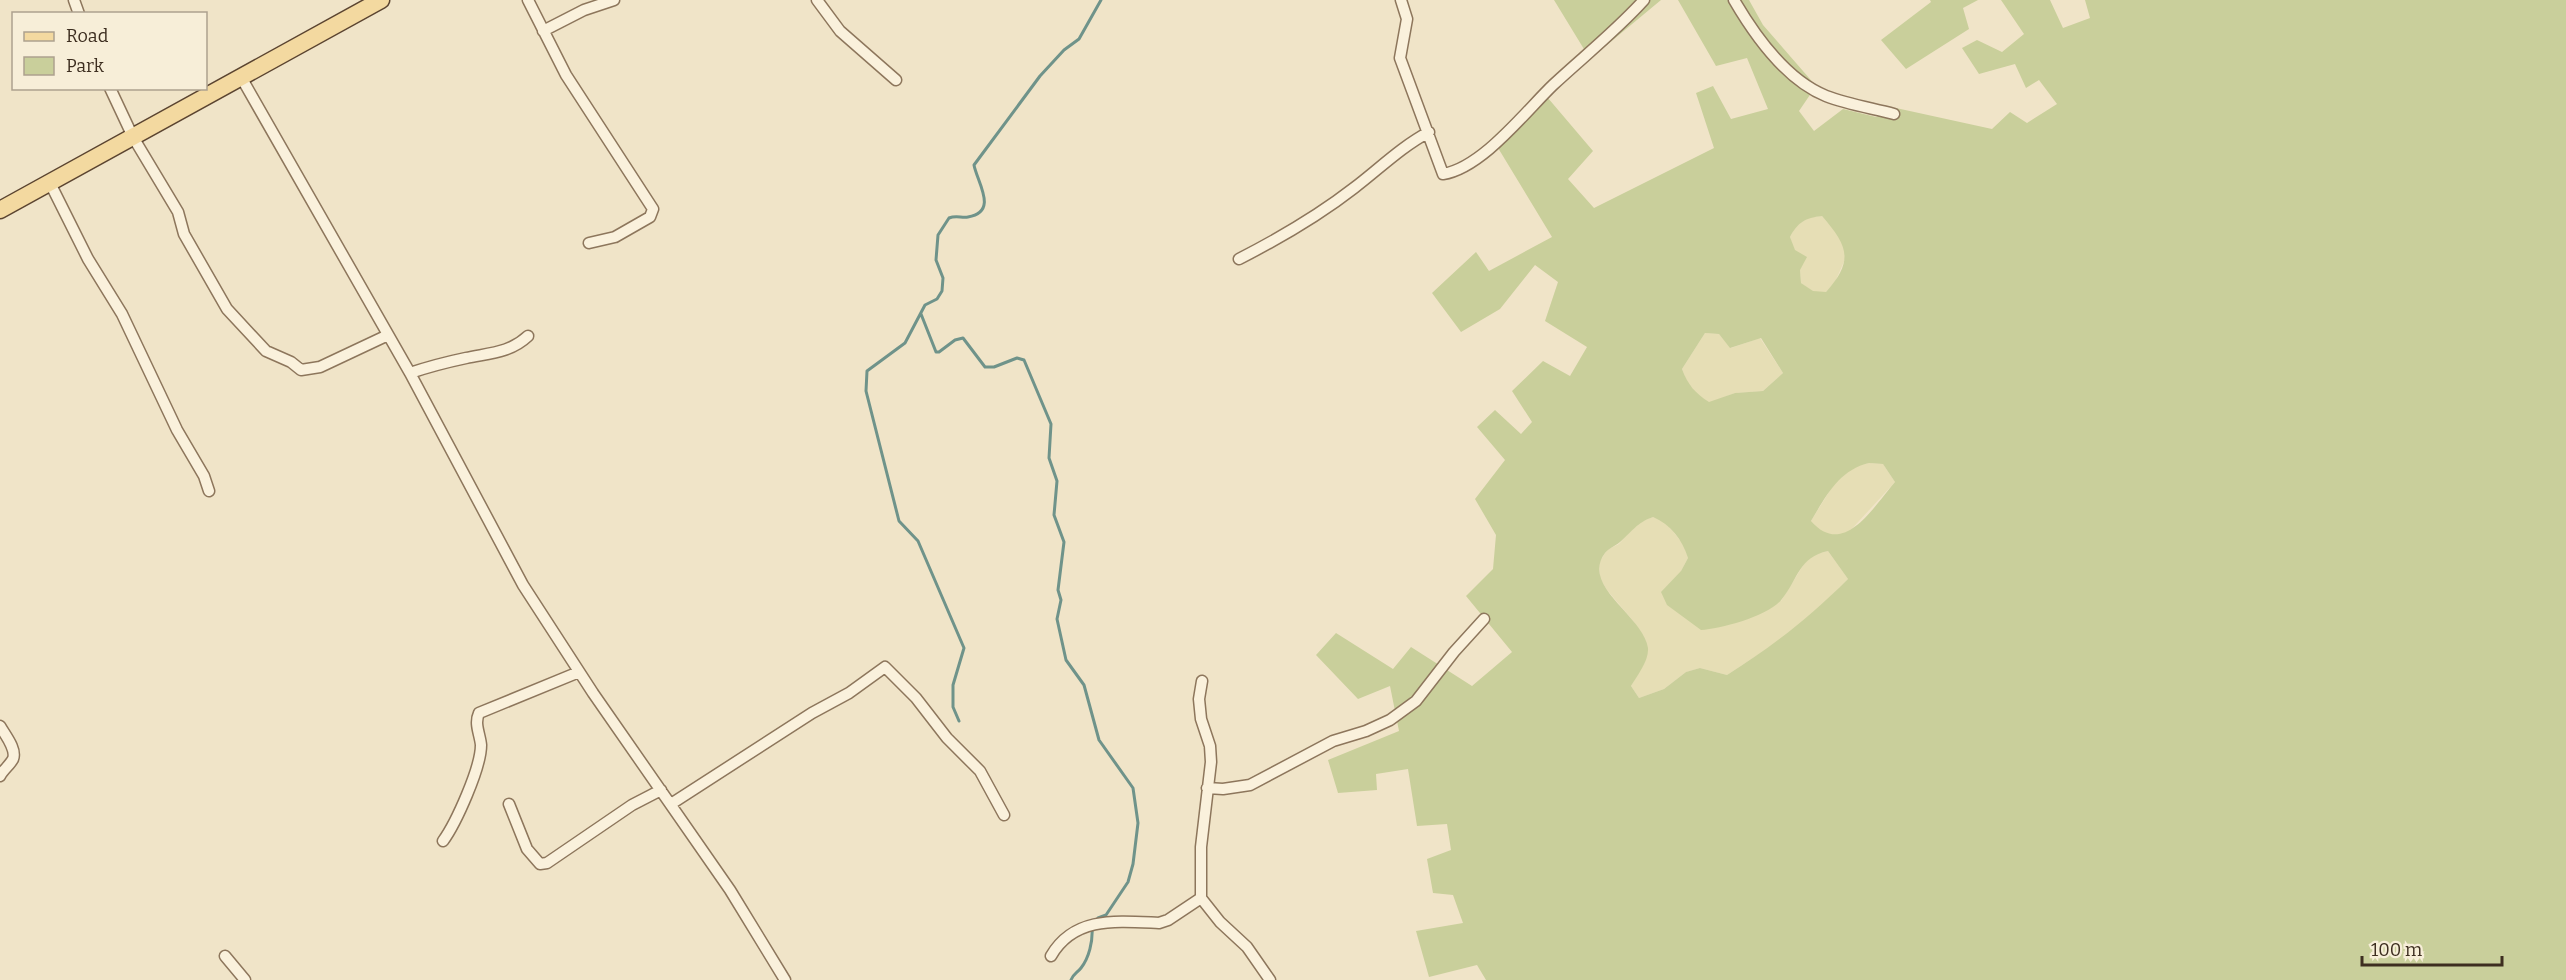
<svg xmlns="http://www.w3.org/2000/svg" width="2566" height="980" viewBox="0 0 2566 980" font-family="Bitter,serif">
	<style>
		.farmland { fill: #e6deb5 }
		.green { fill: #c9cf9b; fill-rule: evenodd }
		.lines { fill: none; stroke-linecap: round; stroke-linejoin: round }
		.stream { stroke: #6f938a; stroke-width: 3 }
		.street-casing { stroke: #8d765c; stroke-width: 13 }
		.primary-casing { stroke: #5b4430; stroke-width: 19 }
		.street { stroke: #faf1dc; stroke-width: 10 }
		.primary { stroke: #f3d9a0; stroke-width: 16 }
	</style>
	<rect width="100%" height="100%" fill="#f0e4c8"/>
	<path class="farmland" d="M1822,216L1841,238L1846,257L1835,282L1826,292H1813L1801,283L1800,270L1790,237L1796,225L1808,218Z
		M1705,333L1719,334L1731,348L1760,338L1783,373L1763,391L1735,393L1709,403L1696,393L1687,382L1682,369Z
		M1869,463L1883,464L1895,482L1847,534L1833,536L1820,531L1811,521L1834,484L1855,466Z
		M1653,517L1666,523L1684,545L1688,558L1681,571L1781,601L1804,564L1815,554L1828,551L1848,579L1817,610L1785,637L1727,675L1700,668L1686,672L1664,689L1639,698L1631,686L1645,662L1635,623L1607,590L1600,578L1599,563L1607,550L1619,544L1639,522Z"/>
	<path class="green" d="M1554,0H1661L1590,59Z
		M1678,0H1749L1763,25L1816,86L1799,111L1814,131L1843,109L1876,117L1896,108L1992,129L2010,112L2027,123L2057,104L2039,80L2026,88L2015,64L1979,74L1962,48L1977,40L2002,52L2024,34L2001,0H2050L2063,28L2090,18L2085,0H2566V980H1486L1477,965L1429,977L1416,931L1463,923L1453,895L1433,893L1427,859L1451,850L1447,824L1417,826L1408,769L1376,774L1377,790L1338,793L1328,760L1399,731L1390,686L1358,699L1316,655L1336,633L1393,669L1411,647L1472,686L1512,652L1466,596L1493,569L1496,535L1475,499L1505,460L1477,427L1495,410L1521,434L1532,422L1512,391L1543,361L1570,376L1587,347L1545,321L1558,282L1535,265L1500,309L1461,332L1432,293L1476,252L1489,271L1552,237L1492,138L1542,91L1593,151L1568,179L1594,208L1714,148L1696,93L1713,86L1731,119L1768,109L1747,58L1716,66ZM1822,216C1847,245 1855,260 1826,292L1813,291L1801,283L1800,270L1807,257L1795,250L1790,237C1798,222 1805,218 1822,216ZM1705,333L1719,334L1730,348L1761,338L1783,373L1763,391L1735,393L1709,402C1695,393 1688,385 1682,369ZM1869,463L1883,464L1895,482C1874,506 1844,559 1811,521C1826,496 1839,470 1869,463ZM1653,517C1671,525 1682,539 1688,558L1681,571L1661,592L1667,605L1701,630C1721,629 1769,616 1782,599C1798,579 1799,557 1828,551L1848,579C1810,617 1772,647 1727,675L1700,668L1686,672L1664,689L1639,698L1631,686C1637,676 1649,661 1648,648C1644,616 1580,586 1605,553C1609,548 1615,546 1620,542C1633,531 1636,523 1653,517Z
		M1930,0H1978L1963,8L1969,29L1906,69L1881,40L1931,2Z"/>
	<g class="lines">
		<path class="stream" d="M921,314L936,352H939L955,340L963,338L985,367H994L1017,358L1024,360L1051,424L1049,458L1057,481L1054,515L1064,542L1058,590L1061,600L1057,619L1066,660L1084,685L1099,740L1133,788L1138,823L1133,864L1128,882L1106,915L1098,918
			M959,721L953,707V685L964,648L918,541L899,521L866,391L867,371L905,343L925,305L937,299L942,291L943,278L936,260L938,235L949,218C956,215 961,218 968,217C999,212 977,182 974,165L1040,76L1064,50L1079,39L1101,0
			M1071,980C1073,974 1077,973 1081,968C1089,958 1093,941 1092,928"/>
		<defs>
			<path id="street" d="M74,0L79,14
				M528,0L566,75L653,209L650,217L615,237L589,243
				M817,0L840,31L896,80
				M1401,0L1407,19L1400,58L1443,174C1482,168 1525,112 1553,85C1583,57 1616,31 1644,0
				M1734,0C1755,36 1786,80 1826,96C1847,104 1871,108 1894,114
				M543,31L584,10L614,0
				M241,77L410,373L523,585L593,693L730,890L785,980
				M110,88L133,137L178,212L184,234L227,309L266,351L291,362L301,370L320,367L388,335
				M50,183L88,259L122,314L177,430L204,476L209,491
				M1239,259C1280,238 1318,216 1354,188C1379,169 1401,147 1429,132
				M410,373C428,367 447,362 466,358C489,353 510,353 528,336
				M1202,681L1199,699L1201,719L1210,746L1211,762L1201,847V898L1220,922L1247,947L1270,980
				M0,726C5,735 17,749 13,759C10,765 3,770 0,776
				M1207,788L1223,789L1250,785L1333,741L1366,731L1390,720L1416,701L1454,652L1484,619
				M509,804L527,849L540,864L547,863L632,805L661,790
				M671,804L812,713L849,693L885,667L916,698L947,738L980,771L1004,815
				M443,841C456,823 481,768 481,745C480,734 474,724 479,713L579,672
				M225,956L245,980
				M1051,956C1074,916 1117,921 1159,923L1168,920L1201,898"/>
			<path id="primary" d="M0,210L381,0"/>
		</defs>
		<use href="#street" class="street-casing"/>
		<use href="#primary" class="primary-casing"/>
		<use href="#street" class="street"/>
		<use href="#primary" class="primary"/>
	</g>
	<rect x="12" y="12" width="195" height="78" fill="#f7eed8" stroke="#ada18e" stroke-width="1.5"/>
	<rect x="24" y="32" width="30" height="9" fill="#f3d9a0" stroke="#ada18e" stroke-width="1.5"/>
	<text x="66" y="42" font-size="18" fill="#3d2e20">Road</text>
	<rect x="24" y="57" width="30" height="18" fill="#c9cf9b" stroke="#ada18e" stroke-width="1.5"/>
	<text x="66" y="72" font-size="18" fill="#3d2e20">Park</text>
	<path d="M2362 956v9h140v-9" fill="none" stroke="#3d2e20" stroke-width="3"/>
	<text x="2371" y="956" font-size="18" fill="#3d2e20" stroke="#f7eed8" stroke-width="4.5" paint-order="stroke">100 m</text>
</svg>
